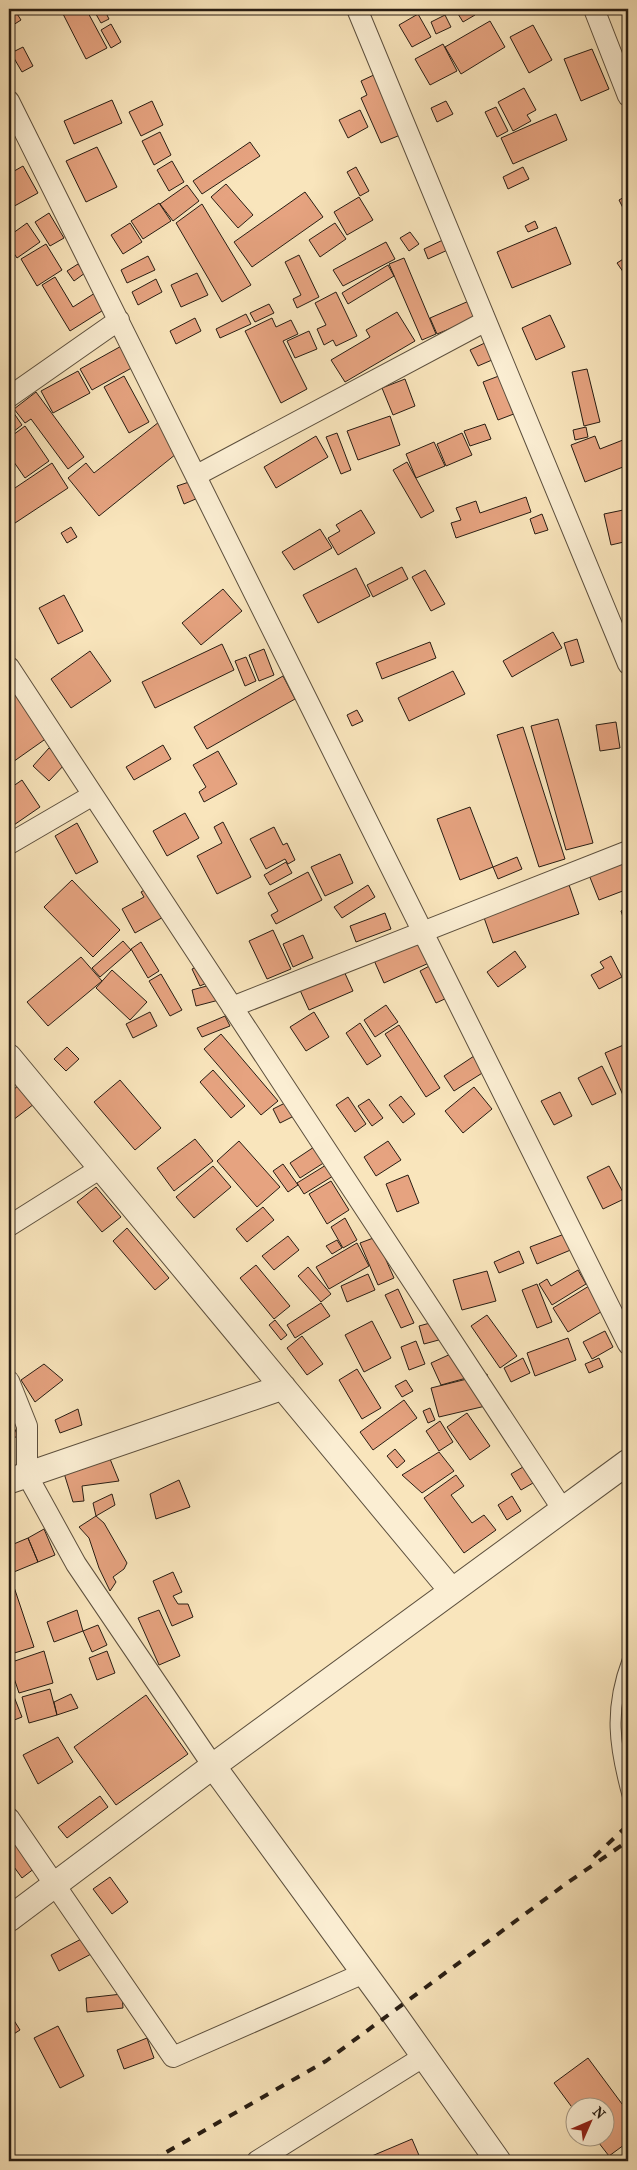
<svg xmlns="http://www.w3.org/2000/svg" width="637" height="2170" viewBox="0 0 637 2170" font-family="'IM FELL French Canon',serif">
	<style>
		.building { fill: #e6a380; stroke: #281d13 }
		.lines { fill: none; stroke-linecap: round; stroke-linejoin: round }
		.service-casing { stroke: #5c4f3d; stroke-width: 12 }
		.minor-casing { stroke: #5c4f3d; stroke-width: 22 }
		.tertiary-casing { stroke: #5c4f3d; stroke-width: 27 }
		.service { stroke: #fbeed3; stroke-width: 10 }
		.minor { stroke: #fbeed3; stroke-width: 20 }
		.tertiary { stroke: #fbeed3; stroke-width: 25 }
		.rail { stroke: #281d13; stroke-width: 4; stroke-dasharray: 9 9; stroke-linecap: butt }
	</style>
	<rect width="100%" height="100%" fill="#f9e5bc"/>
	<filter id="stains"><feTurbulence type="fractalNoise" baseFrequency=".004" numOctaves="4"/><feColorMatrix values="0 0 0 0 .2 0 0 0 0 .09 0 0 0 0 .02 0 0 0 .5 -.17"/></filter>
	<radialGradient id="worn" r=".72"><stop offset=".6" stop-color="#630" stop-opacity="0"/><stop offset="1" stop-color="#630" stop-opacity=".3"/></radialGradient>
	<path class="building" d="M14,9L21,20L10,27L9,11Z
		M46,9H56L50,14Z
		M69,9H86L107,48L86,59L62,12Z
		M93,9H104L109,19L101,23Z
		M455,9H472L475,15L463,22Z
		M418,14L431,37L412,47L399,25Z
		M445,15L451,27L436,34L431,22Z
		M490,21L505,47L461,74L445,47Z
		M111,24L121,42L111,48L101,30Z
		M533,25L552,60L529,73L510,37Z
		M443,44L457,71L430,85L415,59Z
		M23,47L33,66L22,72L11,53Z
		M592,49L609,89L581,101L564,59Z
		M378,73L405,133L381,143L361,98L367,95L361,81Z
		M524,88L536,110L527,115L531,121L513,131L498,102Z
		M112,100L122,123L74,144L64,121Z
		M152,101L163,125L141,136L129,112Z
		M446,101L453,114L437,122L431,108Z
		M496,107L508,131L497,137L485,112Z
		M360,110L368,127L348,138L339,120Z
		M556,114L567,140L513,164L501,138Z
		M160,132L171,155L154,165L142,141Z
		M250,142L260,156L202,194L193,181Z
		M97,147L117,187L86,202L66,161Z
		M9,153L14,164L9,167Z
		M172,161L184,182L169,191L157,170Z
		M23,166L38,193L9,209V174Z
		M356,167L369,191L360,196L347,172Z
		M523,167L529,179L508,189L503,177Z
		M226,184L253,215L238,228L211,197Z
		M187,185L199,201L173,221L160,204Z
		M305,192L323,217L252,267L234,242Z
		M628,195V218L619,200Z
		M359,197L373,220L347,235L334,212Z
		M159,203L171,221L143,239L131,221Z
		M202,204L251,285L222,302L176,223Z
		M49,213L64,238L50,246L35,222Z
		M535,221L538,228L528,232L525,226Z
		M27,223L40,242L17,258L9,246V236Z
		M130,223L142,242L123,254L111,235Z
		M335,223L346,239L320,257L309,240Z
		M556,227L571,264L512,288L497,252Z
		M410,232L419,244L409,251L400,238Z
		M447,238L452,248L428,259L424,249Z
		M386,242L395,259L343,286L333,270Z
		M46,244L62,270L37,286L21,259Z
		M299,255L319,297L297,308L293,299L301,295L285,262Z
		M148,256L155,270L127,283L121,270Z
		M628,256V279L617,263Z
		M404,258L436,334L422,340L389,264Z
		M78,264L85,273L74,281L67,271Z
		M388,265L394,276L348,304L342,293Z
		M197,273L208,295L181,307L171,285Z
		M55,277L73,307L95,293L105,309L70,331L42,285Z
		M156,279L162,292L138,305L132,292Z
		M336,292L357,336L336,346L333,340L324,345L317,329L326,325L315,303Z
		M478,297L485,314L437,334L430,318Z
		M269,304L274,313L255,322L250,313Z
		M397,312L415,341L345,382L331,360L370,337L366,330Z
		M246,314L251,324L220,338L216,329Z
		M550,315L565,347L536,360L522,328Z
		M195,318L201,331L176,344L170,331Z
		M272,318L276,327L291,320L298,334L283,341L307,389L281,403L245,331Z
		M309,331L317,349L295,358L287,341Z
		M491,340L499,357L478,366L470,350Z
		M125,344L137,365L92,390L80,369Z
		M587,369L600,422L584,426L572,372Z
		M78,371L90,393L53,413L41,391Z
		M504,374L519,412L498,420L483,382Z
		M124,376L149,422L129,433L104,387Z
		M405,379L415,406L393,415L382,388Z
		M36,392L84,457L68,469L31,419L25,423L14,409Z
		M11,409L22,425L9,435V411Z
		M390,416L400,445L358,460L347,431Z
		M159,422L181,450L99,516L68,478L86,463L94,473Z
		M485,424L491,439L470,446L464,431Z
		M25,426L49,461L25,478L9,455V438Z
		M586,427L588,437L575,440L573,430Z
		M337,433L351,470L341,474L326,437Z
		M462,433L472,455L446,466L437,444Z
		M316,436L328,457L276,488L264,467Z
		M595,436L600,449L628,438V465L585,482L571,445Z
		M434,442L445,466L416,478L406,454Z
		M407,462L434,511L421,518L393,470Z
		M52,463L68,488L9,527V492Z
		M192,481L198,498L184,504L177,486Z
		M526,497L531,512L456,538L451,523L461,520L456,508L476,501L480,513Z
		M628,509V541L611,545L604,514Z
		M361,510L375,533L338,555L328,538L340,531L336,525Z
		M542,514L548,530L535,534L530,519Z
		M71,527L77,537L67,543L61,533Z
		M320,529L332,548L294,570L282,552Z
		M402,567L408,579L373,597L367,585Z
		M356,568L370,596L318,623L303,595Z
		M425,570L445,604L431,611L412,577Z
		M223,589L242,611L201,645L182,623Z
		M64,595L83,631L58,644L39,608Z
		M553,632L562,648L512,677L503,661Z
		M577,639L584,662L571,666L564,643Z
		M430,642L436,658L382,679L376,663Z
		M222,644L234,670L155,708L142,682Z
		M264,649L274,675L259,681L249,655Z
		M90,651L111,681L71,708L51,679Z
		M246,657L256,681L245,686L235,661Z
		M453,671L465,694L409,721L398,698Z
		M25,673L54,733L10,764L9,685Z
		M283,676L295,699L207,749L194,727Z
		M357,710L363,721L352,726L347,715Z
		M558,719L593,843L566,850L531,726Z
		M616,722L620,748L600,751L596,725Z
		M523,727L565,859L539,867L497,735Z
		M163,745L171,759L134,780L126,767Z
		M49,748L66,763L49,781L33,766Z
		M218,751L237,784L204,802L199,792L206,787L193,765Z
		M22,780L40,807L11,827L9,824V789Z
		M470,807L493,867L460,880L437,819Z
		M185,813L199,838L167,856L153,831Z
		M223,822L251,877L217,894L197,856L222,843L214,827Z
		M77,823L98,862L76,874L55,836Z
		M274,827L283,845L287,843L295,860L288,864L285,859L266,869L250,839Z
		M340,854L353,883L325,896L311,867Z
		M517,857L522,869L498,879L493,867Z
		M286,862L292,873L270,885L264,875Z
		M623,862L628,875V889L599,900L589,875Z
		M308,872L322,900L276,924L271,915L278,911L268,893Z
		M567,879L579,914L493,943L482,912Z
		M72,880L120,930L93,957L44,907Z
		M158,882L174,911L135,933L122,909L144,897L141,892Z
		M368,885L375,897L342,918L334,907Z
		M628,908V932L621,911Z
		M385,913L391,929L356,942L350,926Z
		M273,930L291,969L267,979L249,941Z
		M303,935L313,958L293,967L283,944Z
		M417,939L429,963L384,983L373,958Z
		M123,941L131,950L100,977L92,968Z
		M141,942L159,971L148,978L131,949Z
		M515,951L526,967L498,987L487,972Z
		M611,956L622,977L599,989L591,975L604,968L600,962Z
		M81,957L102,981L48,1026L27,1002Z
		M206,963L213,980L200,986L192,969Z
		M433,964L449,997L436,1003L420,971Z
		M343,969L353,991L309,1010L299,988Z
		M112,970L147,1002L130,1020L96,988Z
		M161,974L182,1010L170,1016L149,981Z
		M214,984L219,1000L196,1006L192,990Z
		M386,1005L398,1022L375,1037L364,1020Z
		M150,1012L157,1026L133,1038L126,1024Z
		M314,1012L329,1037L306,1051L290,1027Z
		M225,1016L230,1026L202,1037L197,1028Z
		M360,1023L381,1056L367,1065L346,1033Z
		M399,1025L440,1088L426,1097L385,1034Z
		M221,1034L278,1101L261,1115L204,1049Z
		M628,1043V1107L605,1053Z
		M67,1047L79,1059L66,1071L54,1059Z
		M477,1054L487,1070L454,1091L444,1076Z
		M602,1066L616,1094L592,1105L578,1078Z
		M213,1070L245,1106L231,1118L200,1082Z
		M120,1080L161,1128L135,1150L94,1102Z
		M23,1082L38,1101L13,1120L9,1115V1093Z
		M474,1087L492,1109L463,1133L445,1111Z
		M560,1092L572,1116L554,1125L541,1101Z
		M299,1096L306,1110L280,1123L273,1109Z
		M401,1096L415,1114L403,1123L389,1105Z
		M348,1097L366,1124L355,1132L336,1105Z
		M369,1099L383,1118L372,1126L358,1106Z
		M195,1139L213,1161L174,1191L157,1168Z
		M326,1139L336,1155L300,1178L290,1163Z
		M239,1141L280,1187L257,1207L217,1161Z
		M388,1141L401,1160L376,1176L364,1157Z
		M339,1157L346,1168L304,1194L297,1183Z
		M283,1164L298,1185L288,1192L273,1171Z
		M213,1166L231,1187L194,1218L176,1197Z
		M609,1166L626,1198L603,1209L587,1177Z
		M408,1175L419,1203L397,1212L386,1184Z
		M331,1181L349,1210L327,1224L309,1194Z
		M96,1187L121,1217L102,1232L77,1202Z
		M263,1207L274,1220L247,1242L236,1229Z
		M345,1218L357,1240L343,1248L331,1227Z
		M127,1228L169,1278L155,1290L113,1241Z
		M567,1233L573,1249L537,1264L530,1247Z
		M288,1236L299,1250L274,1270L262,1256Z
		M376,1237L394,1278L378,1285L360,1243Z
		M337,1240L342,1248L332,1254L326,1246Z
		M357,1243L369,1266L329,1289L316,1267Z
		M519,1251L524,1263L499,1273L494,1262Z
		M256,1265L290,1306L274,1319L240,1278Z
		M308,1267L331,1294L321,1302L298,1276Z
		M578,1270L586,1284L552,1305L539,1284L547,1279L551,1286Z
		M487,1271L496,1301L462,1310L453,1280Z
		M368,1274L375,1290L347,1302L341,1286Z
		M537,1284L552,1322L537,1328L522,1290Z
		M589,1286L604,1310L568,1332L553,1308Z
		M398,1289L414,1323L401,1328L385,1295Z
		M321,1303L330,1316L295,1338L287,1325Z
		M487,1315L517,1356L500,1368L471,1326Z
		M275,1320L287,1335L281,1340L269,1325Z
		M441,1320L446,1338L424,1344L419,1326Z
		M372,1321L391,1358L364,1372L345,1335Z
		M605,1331L613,1347L592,1359L583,1342Z
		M302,1336L323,1364L307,1375L287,1348Z
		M568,1338L576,1360L535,1376L527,1353Z
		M416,1341L425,1364L409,1370L401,1347Z
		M466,1347L481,1374L441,1385L431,1363Z
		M523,1358L530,1373L511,1382L504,1368Z
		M599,1358L603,1367L589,1373L585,1364Z
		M44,1364L63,1380L35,1402L21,1380Z
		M357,1369L381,1408L362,1419L339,1380Z
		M487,1374L494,1404L439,1417L431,1388Z
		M406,1380L413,1391L402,1397L395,1386Z
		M404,1400L417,1418L373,1450L360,1432Z
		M430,1408L435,1420L428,1423L423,1411Z
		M78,1409L82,1425L60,1433L55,1420Z
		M467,1413L490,1446L470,1460L447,1427Z
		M9,1417L18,1436L9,1440Z
		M440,1421L453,1442L439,1451L426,1431Z
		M395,1449L405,1461L397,1468L387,1456Z
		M439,1452L454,1471L422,1493L402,1475Z
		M108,1454L119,1481L82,1486L84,1501L73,1502L63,1470Z
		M523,1467L533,1483L521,1490L511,1474Z
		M456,1475L464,1486L451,1495L472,1523L484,1515L496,1530L464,1553L424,1498Z
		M179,1480L190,1507L156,1519L150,1494Z
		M112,1494L115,1505L96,1516L93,1503Z
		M512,1496L521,1511L507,1520L498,1505Z
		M9,1498L14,1514L9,1516Z
		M96,1516L104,1523L127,1563L124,1569L113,1577L116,1582L110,1591L99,1568L89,1538L79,1527Z
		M44,1529L55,1555L38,1562L28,1538Z
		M28,1538L38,1562L9,1574V1546Z
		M173,1572L182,1592L173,1596L178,1604H188L193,1617L172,1626L153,1581Z
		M13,1584L34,1647L11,1654L9,1647V1585Z
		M77,1610L83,1631L54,1642L47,1622Z
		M159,1610L180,1656L159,1665L138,1618Z
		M98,1625L107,1645L92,1652L83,1631Z
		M44,1651L53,1683L19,1693L9,1663Z
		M107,1651L115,1673L97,1680L89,1658Z
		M11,1689L22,1717L9,1722V1690Z
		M50,1689L57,1715L29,1723L22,1697Z
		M71,1694L78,1708L57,1715L54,1702Z
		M146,1695L188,1754L116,1805L74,1747Z
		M58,1737L73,1762L38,1784L23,1755Z
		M100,1796L108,1807L67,1838L58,1827Z
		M9,1831L35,1868L22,1878L9,1860Z
		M110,1877L128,1902L112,1914L93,1889Z
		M85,1937L93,1953L59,1971L51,1955Z
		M122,1994L123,2008L87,2012L86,1998Z
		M10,2014L20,2030L9,2037V2015Z
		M58,2026L84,2076L60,2088L34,2038Z
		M147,2038L154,2058L124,2069L117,2050Z
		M588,2058L628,2112V2142L609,2156L595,2138H604V2108H574V2110L554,2083Z
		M412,2139L421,2160L360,2161Z"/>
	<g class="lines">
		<defs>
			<path id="service" d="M628,1659C609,1709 614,1746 628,1797"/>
			<path id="minor" d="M357,9L628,664
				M594,9L628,96
				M9,101L628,1344
				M9,397L119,320
				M197,475L486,321
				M9,667L563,1510
				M9,844L93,795
				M232,1007L628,851
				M9,1226L101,1168
				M9,1381L27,1426V1475L76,1564L213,1766
				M9,1818L173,2057L364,1973
				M257,2161L423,2057"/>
			<path id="tertiary" d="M9,1057L452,1591
				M9,1481L283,1387
				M213,1766L392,2011L498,2161
				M9,1919L213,1766L628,1462"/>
		</defs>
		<use href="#service" class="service-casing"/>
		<use href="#minor" class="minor-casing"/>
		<use href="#tertiary" class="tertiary-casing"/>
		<use href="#service" class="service"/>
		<use href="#minor" class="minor"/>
		<use href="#tertiary" class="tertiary"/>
		<path class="rail" d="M594,1857L628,1825
			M151,2161L326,2061L567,1883L628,1841"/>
	</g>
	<rect width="637" height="2170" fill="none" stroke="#f9e5bc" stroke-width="30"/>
	<rect x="10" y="10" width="617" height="2150" fill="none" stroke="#281d13" stroke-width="2.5"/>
	<rect x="15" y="15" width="607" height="2140" fill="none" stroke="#281d13"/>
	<g transform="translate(590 2122) rotate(45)"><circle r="24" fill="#fbeed3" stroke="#a79a86"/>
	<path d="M0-4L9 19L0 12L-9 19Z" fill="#8f2418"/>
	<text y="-8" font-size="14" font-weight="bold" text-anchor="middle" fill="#281d13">N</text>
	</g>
	<rect width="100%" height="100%" filter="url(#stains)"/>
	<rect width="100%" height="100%" fill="url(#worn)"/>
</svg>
